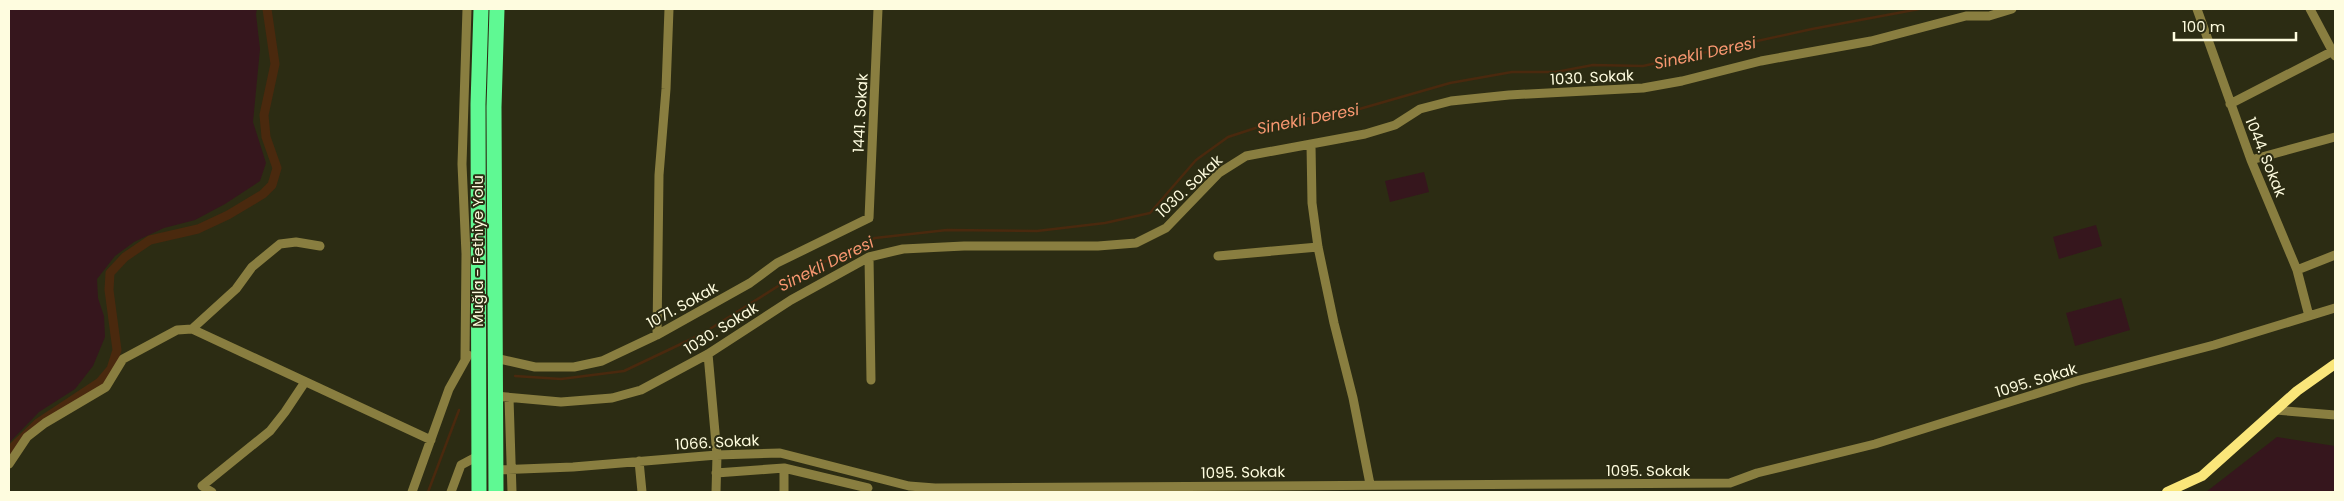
<svg xmlns="http://www.w3.org/2000/svg" width="2344" height="501" viewBox="0 0 2344 501" font-family="Poppins,sans-serif">
	<style>
		.green { fill: #36161d }
		.lines { fill: none; stroke-linecap: round; stroke-linejoin: round }
		.stream { stroke: #4a290e; stroke-width: 2.5 }
		.canal { stroke: #4a290e; stroke-width: 9 }
		.street { stroke: #897e40; stroke-width: 9 }
		.secondary { stroke: #fae67a; stroke-width: 10 }
		.highway { stroke: #5ff993; stroke-width: 15 }
		.labels { text-anchor: middle; dominant-baseline: central; stroke-width: 4; stroke-linejoin: round; paint-order: stroke }
		.street-label { font-size: 15px; fill: #fefcdf; stroke: #2c2c13 }
		.water-label { font-size: 16px; font-style: italic; fill: #f99871; stroke: #2c2c13 }
	</style>
	<rect width="100%" height="100%" fill="#2c2c13"/>
	<path class="green" d="M9,9H257L256,14L260,49L253,122L266,163L260,181L225,204L195,220L164,228L134,242L115,256L97,279L98,298L104,316L105,337L93,366L75,389L39,412L9,443Z
		M1424,172L1429,192L1390,202L1385,181Z
		M2096,225L2102,246L2059,259L2053,237Z
		M2121,298L2130,330L2075,346L2066,313Z
		M2277,437L2335,446V492H2206Z"/>
	<g class="lines">
		<path class="stream" d="M515,376L561,379L624,371L702,334L794,276L875,238L947,230L1037,231L1105,223L1150,213L1196,160L1228,137L1274,122L1335,116L1450,83L1512,72H1556L1593,65L1643,66L1812,29L1919,9
			M428,492L459,410"/>
		<path class="canal" d="M9,451L38,423L100,382L111,369L117,350L109,290L110,273L125,257L150,240L198,229L228,215L263,194L272,185L277,168L266,137L264,115L275,64L267,9"/>
		<path class="street" d="M2197,9L2251,160L2297,270L2309,316
			M2310,9L2335,56
			M2230,104L2335,50
			M1311,145L1312,203L1318,247L1334,323L1353,398L1370,484
			M2251,160L2335,137
			M1218,256L1318,247
			M869,257L871,380
			M2297,270L2335,255
			M192,329L236,289L252,267L280,244L296,242L320,246
			M657,335L659,175L666,89L669,9
			M708,354L717,455L716,492
			M495,358L535,367H574L602,361L657,335L750,283L777,263L869,218L878,9
			M465,360L466,254L462,164L467,9
			M495,396L561,402L612,398L641,390L708,354L791,300L869,257L903,249L964,246H1098L1136,243L1166,228L1219,173L1246,156L1365,134L1395,125L1420,109L1451,101L1509,95L1643,88L1682,81L1761,61L1871,41L1966,16H1989L2012,9
			M509,398L512,492
			M2275,410L2335,415
			M639,461L642,492
			M9,464L27,437L45,423L106,387L123,359L177,330L192,329L431,440
			M784,468V492
			M496,470L573,467L717,455L780,453L909,486L935,488L1730,483L1757,473L1875,444L2080,380L2214,345L2335,308
			M716,473L784,468L868,488
			M212,492L202,486L270,431L285,412L305,382
			M412,492L449,389L468,355
			M451,492L461,465L478,456"/>
		<path class="secondary" d="M2167,492L2202,476L2297,391L2335,364"/>
		<path class="highway" d="M479,492L478,104L481,9
			M496,492L494,107L497,9"/>
	</g>
	<g class="labels">
		<g class="street-label">
			<text transform="translate(1592 77) rotate(-3)">1030. Sokak</text>
			<text transform="translate(860 113) rotate(-87)">1441. Sokak</text>
			<text transform="translate(2266 157) rotate(68)">1044. Sokak</text>
			<text transform="translate(1189 186) rotate(-43)">1030. Sokak</text>
			<text transform="translate(477 251) rotate(-90)">Muğla - Fethiye Yolu</text>
			<text transform="translate(682 305) rotate(-29)">1071. Sokak</text>
			<text transform="translate(721 328) rotate(-32)">1030. Sokak</text>
			<text transform="translate(2036 380) rotate(-17)">1095. Sokak</text>
			<text transform="translate(717 442) rotate(-3)">1066. Sokak</text>
			<text x="1648" y="470">1095. Sokak</text>
			<text transform="translate(1243 472) rotate(-1)">1095. Sokak</text>
		</g>
		<g class="water-label">
			<text transform="translate(1705 53) rotate(-12)">Sinekli Deresi</text>
			<text transform="translate(1308 119) rotate(-11)">Sinekli Deresi</text>
			<text transform="translate(826 264) rotate(-26)">Sinekli Deresi</text>
		</g>
	</g>
	<rect width="2344" height="501" fill="none" stroke="#fefcdf" stroke-width="20"/>
	<path d="M2174 32v8h122v-8" fill="none" stroke="#fefcdf" stroke-width="2.5"/>
	<text x="2182" y="32" font-size="15" fill="#fefcdf" stroke="#2c2c13" stroke-width="4" paint-order="stroke">100 m</text>
</svg>
